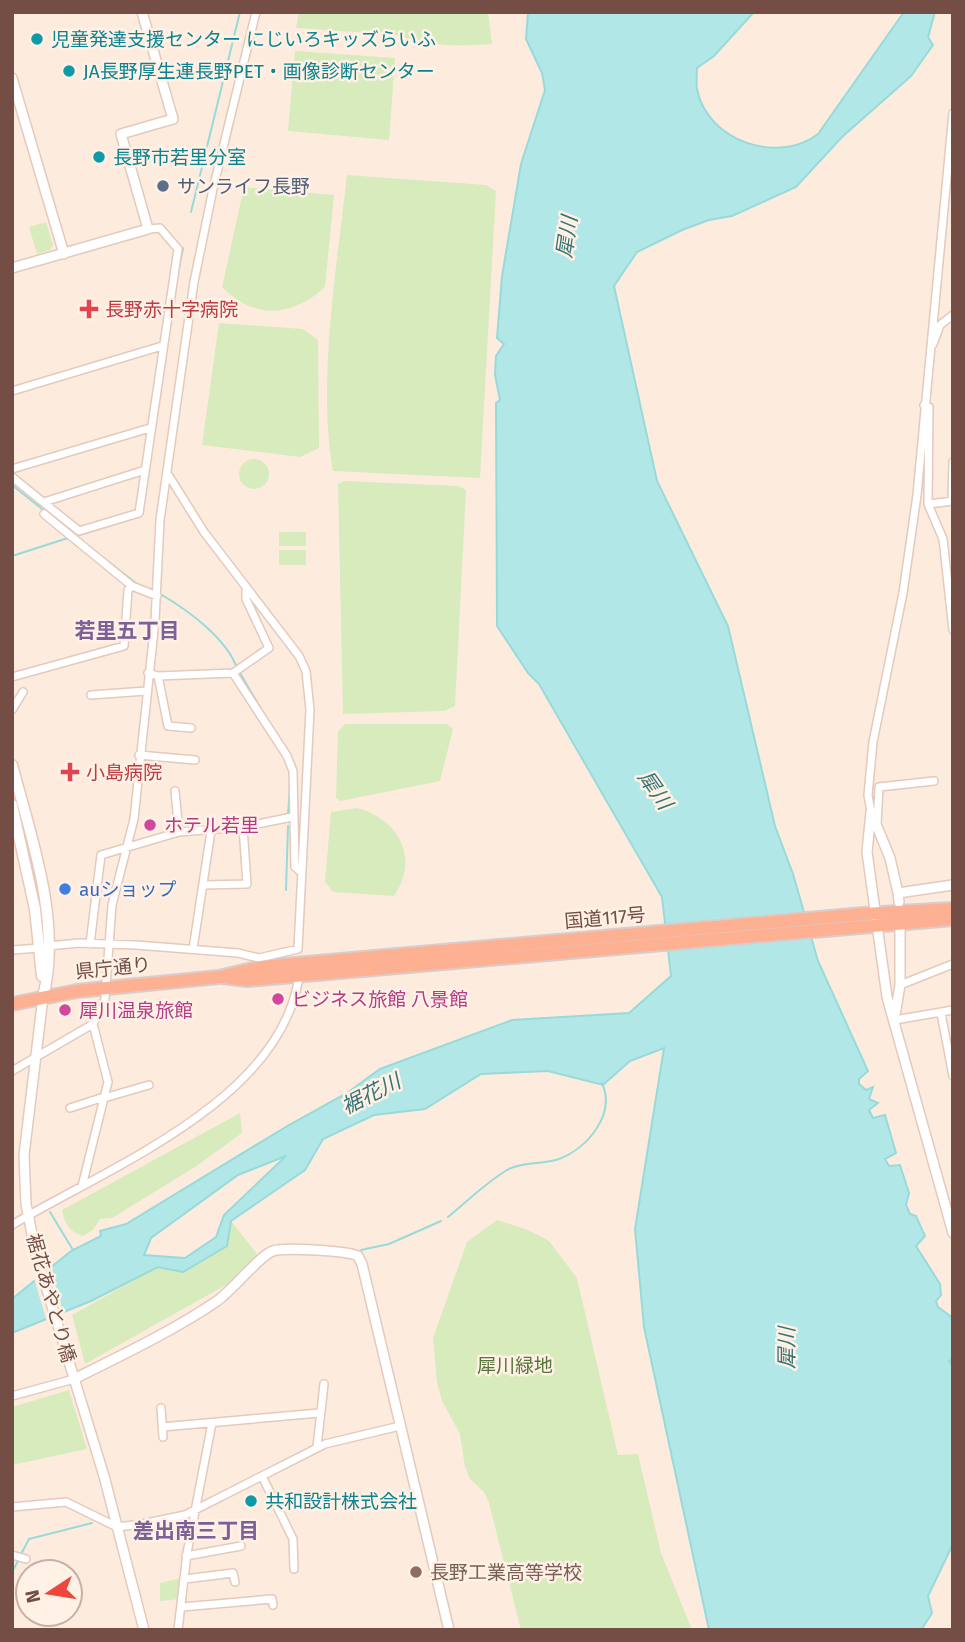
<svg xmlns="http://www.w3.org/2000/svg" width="965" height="1642" viewBox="0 0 965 1642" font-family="'Fira Sans','Noto Sans JP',sans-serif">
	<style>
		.green { fill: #d7ebbc }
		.water { fill: #b2e7e7; stroke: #98dad9; stroke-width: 2; fill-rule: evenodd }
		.pier { fill: #fdecde }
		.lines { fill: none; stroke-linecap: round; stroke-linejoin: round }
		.stream { stroke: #98dad9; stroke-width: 2 }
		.minor-casing { stroke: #e4c9bd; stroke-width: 10 }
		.tertiary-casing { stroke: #e4c9bd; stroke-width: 12 }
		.secondary-casing { stroke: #e9c8b9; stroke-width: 13 }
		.trunk-casing { stroke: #d8cdcb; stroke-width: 16 }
		.minor { stroke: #fff; stroke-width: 7 }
		.tertiary { stroke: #fff; stroke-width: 9 }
		.secondary { stroke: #fff; stroke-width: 10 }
		.trunk { stroke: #feb092; stroke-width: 12 }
		.culture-dot { fill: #0f9aa8; stroke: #fff1e5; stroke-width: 2.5 }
		.service-dot { fill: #5c6f8a; stroke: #fff1e5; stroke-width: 2.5 }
		.health-dot { fill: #e0444e; stroke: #fff1e5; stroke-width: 2.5 }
		.hotel-dot { fill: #d1479c; stroke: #fff1e5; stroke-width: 2.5 }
		.shop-dot { fill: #3f7fe0; stroke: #fff1e5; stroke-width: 2.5 }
		.education-dot { fill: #8d6e63; stroke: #fff1e5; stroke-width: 2.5 }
		.labels { text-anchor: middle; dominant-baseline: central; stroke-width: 5; stroke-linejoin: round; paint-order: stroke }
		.culture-label { font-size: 19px; fill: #0d838f; stroke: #fff1e5; text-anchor: start }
		.service-label { font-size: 19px; fill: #4e5e75; stroke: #fff1e5; text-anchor: start }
		.health-label { font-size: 19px; fill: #be3a42; stroke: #fff1e5; text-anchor: start }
		.hotel-label { font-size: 19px; fill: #b23c85; stroke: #fff1e5; text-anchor: start }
		.shop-label { font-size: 19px; fill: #366cbe; stroke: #fff1e5; text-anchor: start }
		.street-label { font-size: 19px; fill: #744e45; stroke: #fff1e5 }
		.park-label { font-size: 19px; fill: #55753a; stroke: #fff1e5 }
		.education-label { font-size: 19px; fill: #785e54; stroke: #fff1e5; text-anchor: start }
		.water-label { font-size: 21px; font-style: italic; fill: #367474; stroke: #fff1e5 }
		.neighbourhood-label { font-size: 21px; font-weight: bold; fill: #7c6098; stroke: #fff1e5 }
	</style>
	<rect width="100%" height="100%" fill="#fdecde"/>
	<path class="green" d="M299,12H488L492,44C461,47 427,46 398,35L296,28Z
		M295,51L395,58L389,140L288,131Z
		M347,175L486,185L496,191L480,478L333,471C317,384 337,264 347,175Z
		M244,187L334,195L325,287C292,317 255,320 222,287Z
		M46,222L53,245L50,250L37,254L29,227Z
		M219,323L303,329L318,340L319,448L300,457L202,445Z
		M239 474a15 15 0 1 1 30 0a15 15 0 1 1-30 0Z
		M344,481L459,486L466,490L455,706L444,711L343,714L338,484Z
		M279,532H306V546H279Z
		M279,550H306V565H279Z
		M345,724H447L453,729L440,781L340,801L336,798L338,731Z
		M357,808C399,819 420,858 394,896L333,892L325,882L331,812Z
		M240,1113L242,1133L195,1167L112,1218L100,1219L93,1230L83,1236C70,1232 64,1224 62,1210Z
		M497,1220L528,1230L549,1241L577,1278L618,1455L638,1454L661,1553L692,1630H521L489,1503L484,1492L470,1479L465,1467L460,1434L442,1401L437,1382L433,1338L467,1242Z
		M231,1221L258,1255L233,1281L85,1364L72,1315L158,1267L183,1272L227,1246Z
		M69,1390L87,1449L12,1465V1407Z
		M182,1578L180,1599L160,1601V1583Z"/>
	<path class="water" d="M528,12H754L714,56L697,68C697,74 696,83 697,89C707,141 778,165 818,134L904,12H935L928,37L933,45L911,76L842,137L796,187L732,216L709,220L682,230L637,252L614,286L657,481L728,626L775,826L793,874L818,961L868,1071L859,1079V1084L866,1090L873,1087L869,1099L878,1103L869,1110L873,1118L885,1115L896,1153L885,1159L889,1166L900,1165L909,1193L906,1205L910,1214L916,1216L925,1236L916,1246L940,1284L941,1295L936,1301L938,1307L953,1318V1359L949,1361L953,1367V1544L928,1596L932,1613L921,1630H709L644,1327L635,1229L664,1048L630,1061L603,1085L548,1071L481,1074L425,1109L374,1115L323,1139L305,1170L231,1221L227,1246L183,1272L158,1267L91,1301L12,1333V1299L71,1251L101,1236L100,1231L126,1224L289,1125L347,1093L380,1069L512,1020L629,1013L671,976L662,897L539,684L528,673L497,626L496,403L500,400L495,375L496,356L504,344L497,338L502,276L521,164L545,90L542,73L526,39ZM286,1156L224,1215L216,1237L185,1258L144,1255L151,1238L238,1175Z"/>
	<path class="pier" d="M49,1265L64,1315L47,1322L34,1278Z"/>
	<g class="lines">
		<path class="stream" d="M191,212L240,12
			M179,268L183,248
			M12,485L71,532
			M143,510L152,446
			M76,536L128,520
			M78,538L137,584
			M12,556L68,538
			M162,595C189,611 226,638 237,668
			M240,673L265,716
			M288,813L290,788
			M286,890L288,826
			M50,1212L73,1250
			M448,1217C466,1202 487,1182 507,1170C524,1161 542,1165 559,1159C588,1148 616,1114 602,1083
			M361,1250L389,1244L441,1221
			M20,1556L29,1539L92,1523
			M12,1572L18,1561"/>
		<defs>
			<path id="minor" d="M933,344L940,325L953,315
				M12,391L162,346
				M924,405L929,407L928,504L943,539L953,630
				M12,469L150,428
				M12,477L79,531L139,513L178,249L160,228L148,229
				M952,501L953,462
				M44,502L145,470
				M928,504L953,501
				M44,514L132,586
				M148,673L158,676L233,673L269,648L246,599V589
				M233,673L287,756L293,771L295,867L301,872
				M158,676L168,726L191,728
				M12,677L124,646L128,590L132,586L157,596
				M91,695L146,691
				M12,710L23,692
				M139,755L195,760
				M175,791L179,832
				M871,812L868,795L873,742L903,593L917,495L953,113
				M877,824L879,787L934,781
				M204,885L247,884L243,827
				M90,944L101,855L179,832L243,827L292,817
				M47,946L80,943L136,945L238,953L259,958L298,949L310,710L306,671L299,656L204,532L169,476
				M193,949L211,831
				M12,950L40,948
				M900,985L953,964
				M941,1013L953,1076
				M895,1020L953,1010
				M12,1071L93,1024L105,999L112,905L134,819L155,621L160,520L194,282L213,189L256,12
				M104,1098L149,1085
				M70,1108L104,1097
				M82,1186L108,1082L93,1024
				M12,1225C107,1168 276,1103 298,982
				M12,1396L74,1379
				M161,1408L163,1437
				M162,1427L319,1413
				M317,1447L324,1384
				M262,1476L293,1539L294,1569
				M12,1507L66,1502L117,1527L142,1524L185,1515L325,1444L400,1426
				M12,1555L26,1559
				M186,1556L241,1546
				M185,1579L233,1573L235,1582
				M182,1607L272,1599L273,1605
				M178,1630L187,1553L212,1423"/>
			<path id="tertiary" d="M12,78L64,254
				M12,268L148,229L121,134L173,119L142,12
				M871,812L867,852L887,997L953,1233
				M871,812L890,858L898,893
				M899,902L898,893L953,885
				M43,997L24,1155L26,1204L36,1254L104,1476L144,1630
				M895,1015L900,985V930
				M74,1379C122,1355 173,1331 217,1301C233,1290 260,1255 273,1251C284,1247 349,1251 358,1256L362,1264L449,1630"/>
			<path id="secondary" d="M12,765C31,837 62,922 43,997
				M12,805L35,909L42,976"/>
			<path id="trunk" d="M223,977L247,980L953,919
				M12,1004L77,991L219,977L261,967L864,914L953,909"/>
		</defs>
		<use href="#minor" class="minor-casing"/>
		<use href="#tertiary" class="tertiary-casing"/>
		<use href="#secondary" class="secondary-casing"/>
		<use href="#trunk" class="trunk-casing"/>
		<use href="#minor" class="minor"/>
		<use href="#tertiary" class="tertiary"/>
		<use href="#secondary" class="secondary"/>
		<use href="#trunk" class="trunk"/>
	</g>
	<g class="culture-dot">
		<circle cx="37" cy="39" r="7"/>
		<circle cx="69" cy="71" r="7"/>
		<circle cx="99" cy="157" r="7"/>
		<circle cx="251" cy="1501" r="7"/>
	</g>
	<circle class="service-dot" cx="163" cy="186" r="7"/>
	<g class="health-dot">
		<path d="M85.5 298.5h7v7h7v7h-7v7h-7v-7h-7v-7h7z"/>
		<path d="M66.5 761.5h7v7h7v7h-7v7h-7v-7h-7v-7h7z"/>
	</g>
	<g class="hotel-dot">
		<circle cx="150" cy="825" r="7"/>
		<circle cx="278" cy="999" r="7"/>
		<circle cx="65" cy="1010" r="7"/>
	</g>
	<circle class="shop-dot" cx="65" cy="889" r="7"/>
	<circle class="education-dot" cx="416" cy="1572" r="7"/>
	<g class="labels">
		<g class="culture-label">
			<text x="51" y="39">児童発達支援センター にじいろキッズらいふ</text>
			<text x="83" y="71">JA長野厚生連長野PET・画像診断センター</text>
			<text x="113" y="157">長野市若里分室</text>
			<text x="265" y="1501">共和設計株式会社</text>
		</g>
		<g class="service-label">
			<text x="177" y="186">サンライフ長野</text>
		</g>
		<g class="health-label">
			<text x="105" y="309">長野赤十字病院</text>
			<text x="86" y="772">小島病院</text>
		</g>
		<g class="hotel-label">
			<text x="164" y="825">ホテル若里</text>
			<text x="292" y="999">ビジネス旅館 八景館</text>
			<text x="79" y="1010">犀川温泉旅館</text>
		</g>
		<g class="shop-label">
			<text x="79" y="889">auショップ</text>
		</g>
		<g class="street-label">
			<text transform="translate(605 918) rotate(-5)">国道117号</text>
			<text transform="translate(113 968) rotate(-6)">県庁通り</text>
			<text transform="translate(51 1298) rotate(74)">裾花あやとり橋</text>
		</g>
		<g class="park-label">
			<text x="515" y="1365">犀川緑地</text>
		</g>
		<g class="education-label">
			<text x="430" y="1572">長野工業高等学校</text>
		</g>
		<g class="water-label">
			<text transform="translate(567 237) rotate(-82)">犀川</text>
			<text transform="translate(655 790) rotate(55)">犀川</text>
			<text transform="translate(371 1094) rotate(-27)">裾花川</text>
			<text transform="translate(787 1348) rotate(-90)">犀川</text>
		</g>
		<g class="neighbourhood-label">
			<text x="127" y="631">若里五丁目</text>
			<text x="196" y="1531">差出南三丁目</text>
		</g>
	</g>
	<rect width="965" height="1642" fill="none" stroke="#744e45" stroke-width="28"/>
	<g transform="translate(49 1593) rotate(258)"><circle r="33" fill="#fff1e5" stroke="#c7b0a5" stroke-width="2"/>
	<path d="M0-5L12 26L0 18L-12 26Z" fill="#ef463b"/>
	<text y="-10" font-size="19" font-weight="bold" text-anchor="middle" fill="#744e45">N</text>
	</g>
</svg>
